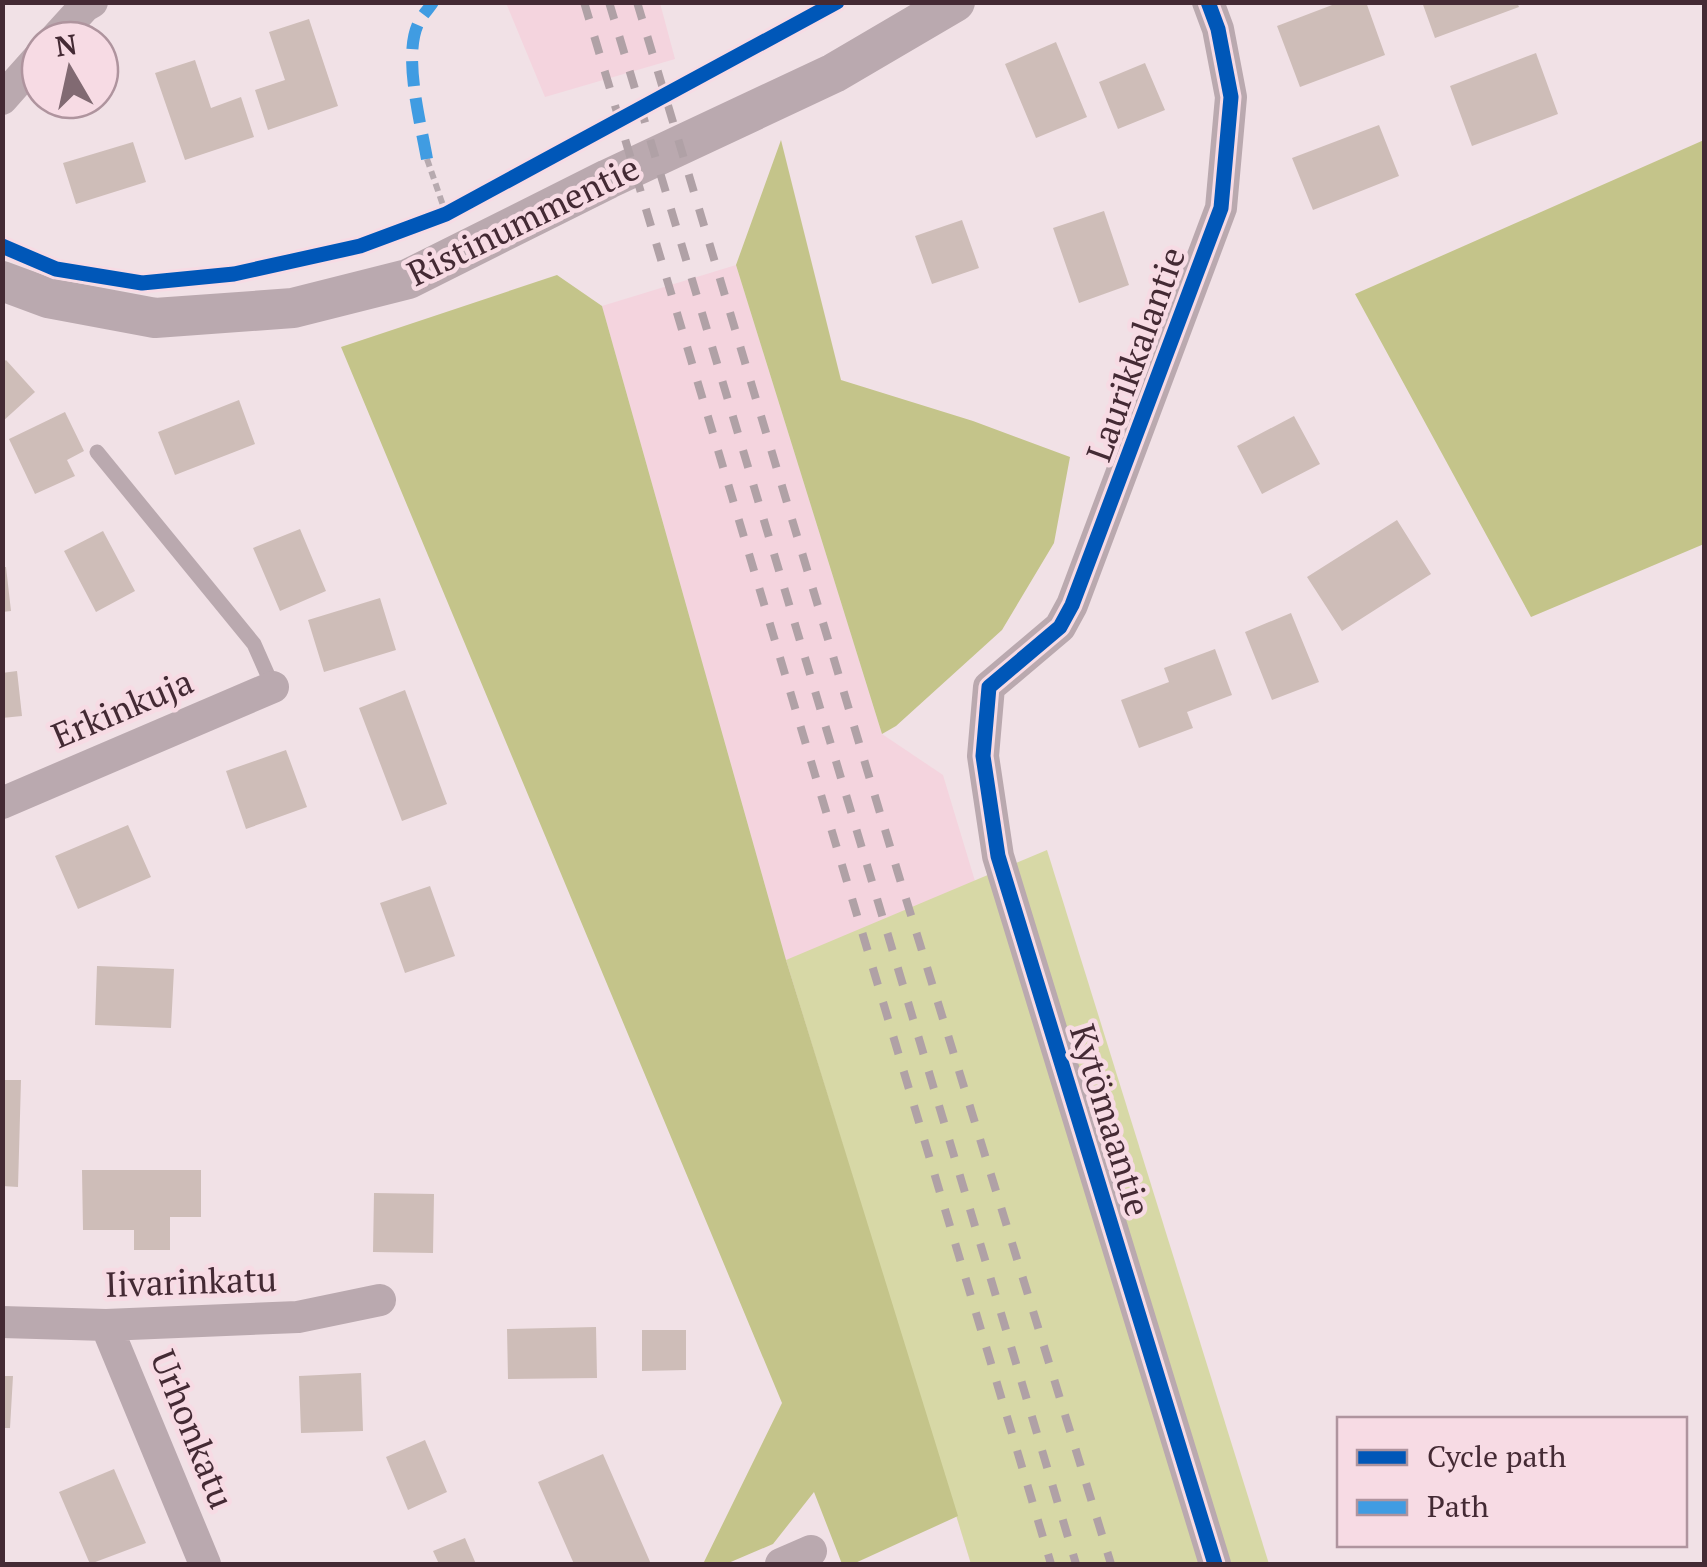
<svg xmlns="http://www.w3.org/2000/svg" width="1707" height="1567" viewBox="0 0 1707 1567" font-family="'PT Serif',serif">
	<style>
		.built { fill: #f4d4de }
		.green { fill: #d7d8a6 }
		.forest { fill: #c4c48a }
		.building { fill: #cebdb8 }
		.lines { fill: none; stroke-linecap: round; stroke-linejoin: round }
		.path { stroke: #b7aaaf; stroke-width: 6; stroke-dasharray: 8 5; stroke-linecap: butt }
		.service { stroke: #baa9af; stroke-width: 15 }
		.minor { stroke: #baa9af; stroke-width: 32 }
		.tertiary { stroke: #baa9af; stroke-width: 40 }
		.rail { stroke: #b0a1a6; stroke-width: 8; stroke-dasharray: 18 18; stroke-linecap: butt }
		.quiet { stroke: #409ce2; stroke-width: 12; stroke-dasharray: 25 12; stroke-linecap: butt }
		.cycleway-casing { stroke: #f7dbe4; stroke-width: 21 }
		.cycleway { stroke: #0057b8; stroke-width: 15 }
		.labels { text-anchor: middle; dominant-baseline: central; stroke-width: 9; stroke-linejoin: round; paint-order: stroke }
		.street-label { font-size: 35px; fill: #442a34; stroke: #f7dbe4 }
	</style>
	<rect width="100%" height="100%" fill="#f1e1e6"/>
	<path class="built" d="M506,3H660L675,59L545,97Z
		M736,265L882,734L943,775L1181,1564H971L786,960L602,306Z"/>
	<path class="green" d="M1047,850L1269,1564H971L786,960Z"/>
	<path class="forest" d="M781,140L841,380L973,421L1070,457L1054,543L1002,630L896,726L882,734L736,265Z
		M1704,140V544L1531,617L1355,294Z
		M557,275L602,306L786,960L958,1516L853,1564H842L814,1492L773,1544L726,1564H703L782,1403L341,347Z"/>
	<path class="building" d="M1340,2H1366L1385,55L1300,87L1277,26Z
		M1422,2H1517L1519,7L1435,38Z
		M309,19L338,106L268,130L255,90L285,80L269,32Z
		M1056,42L1087,117L1036,138L1005,64Z
		M1536,53L1558,114L1472,146L1450,86Z
		M195,60L211,108L241,97L254,137L185,160L155,73Z
		M1145,63L1165,110L1118,129L1099,82Z
		M1379,125L1399,176L1313,210L1292,158Z
		M133,142L146,182L76,204L63,163Z
		M1104,211L1129,285L1079,303L1053,228Z
		M962,220L979,268L932,284L915,236Z
		M6,360L35,392L2,422V363Z
		M239,400L255,444L175,475L158,432Z
		M65,412L84,451L67,460L75,476L35,494L9,439Z
		M1294,416L1320,464L1262,494L1237,446Z
		M1397,520L1431,574L1342,631L1307,577Z
		M300,529L326,591L280,611L253,548Z
		M103,531L135,591L96,612L64,551Z
		M2,567H6L11,611L2,612Z
		M380,598L396,650L324,672L308,620Z
		M1291,613L1319,682L1272,700L1245,632Z
		M1215,649L1232,695L1187,712L1193,728L1139,748L1121,700L1169,682L1164,668Z
		M17,671L22,716L2,718V673Z
		M405,690L447,804L402,821L359,708Z
		M286,750L307,807L246,829L226,771Z
		M128,825L151,877L78,909L55,856Z
		M430,886L455,956L405,973L380,903Z
		M97,966L174,969L171,1028L95,1025Z
		M2,1080H21L18,1187L2,1186Z
		M82,1170H201V1217H170V1250H134V1230H83Z
		M374,1193L434,1194L433,1253L373,1252Z
		M596,1327L597,1378L508,1379L507,1329Z
		M642,1330H686V1370L642,1371Z
		M361,1373L363,1431L301,1433L299,1376Z
		M2,1376H13L10,1428H2Z
		M425,1440L447,1492L408,1510L386,1457Z
		M603,1454L651,1564H574L538,1482Z
		M114,1469L146,1543L90,1564L59,1492Z
		M465,1538L476,1564H439L433,1551Z"/>
	<g class="lines">
		<path class="path" d="M427,159L446,214"/>
		<path class="service" d="M97,452L254,644L273,687"/>
		<path class="minor" d="M1208,2L1218,29L1231,97L1221,208L1072,605L1060,627L989,687L983,756L998,856L1215,1564
			M54,40L85,6L92,2
			M2,99L40,56
			M2,803L273,687
			M2,1322L106,1325L298,1317L380,1300
			M106,1325L205,1564
			M781,1564L811,1551"/>
		<path class="tertiary" d="M2,281L48,298L155,318L293,308L408,279L608,179L834,73L955,2"/>
		<path class="rail" d="M584,2L1051,1564
			M609,2L1076,1564
			M637,2L898,873L1111,1564"/>
		<path class="quiet" d="M427,159C421,124 402,54 419,22C422,15 429,9 433,2"/>
		<defs>
			<path id="cycleway" d="M1208,2L1218,29L1231,97L1221,208L1072,605L1060,627L989,687L983,756L998,856L1215,1564
				M2,246L56,269L142,283L234,274L360,246L446,214L837,2"/>
		</defs>
		<use href="#cycleway" class="cycleway-casing"/>
		<use href="#cycleway" class="cycleway"/>
	</g>
	<g class="labels">
		<g class="street-label">
			<text transform="translate(523 220) rotate(-26)">Ristinummentie</text>
			<text transform="translate(1135 354) rotate(-70)">Laurikkalantie</text>
			<text transform="translate(122 708) rotate(-23)">Erkinkuja</text>
			<text transform="translate(1111 1120) rotate(73)">Kytömaantie</text>
			<text transform="translate(191 1281) rotate(-2)">Iivarinkatu</text>
			<text transform="translate(193 1429) rotate(68)">Urhonkatu</text>
		</g>
	</g>
	<rect width="1707" height="1567" fill="none" stroke="#442a34" stroke-width="10"/>
	<rect x="1337" y="1417" width="350" height="130" fill="#f7dbe4" stroke="#af949e" stroke-width="2.5"/>
	<rect x="1357" y="1450" width="50" height="15" fill="#0057b8" stroke="#af949e" stroke-width="2.5"/>
	<text x="1427" y="1467" font-size="30" fill="#442a34">Cycle path</text>
	<rect x="1357" y="1500" width="50" height="15" fill="#409ce2" stroke="#af949e" stroke-width="2.5"/>
	<text x="1427" y="1517" font-size="30" fill="#442a34">Path</text>
	<g transform="translate(70 70) rotate(351)"><circle r="48" fill="#f7dbe4" stroke="#af949e" stroke-width="2.5"/>
	<path d="M0-8L18 38L0 25L-18 38Z" fill="#816a72"/>
	<text y="-15" font-size="28" font-weight="bold" text-anchor="middle" fill="#442a34">N</text>
	</g>
</svg>
